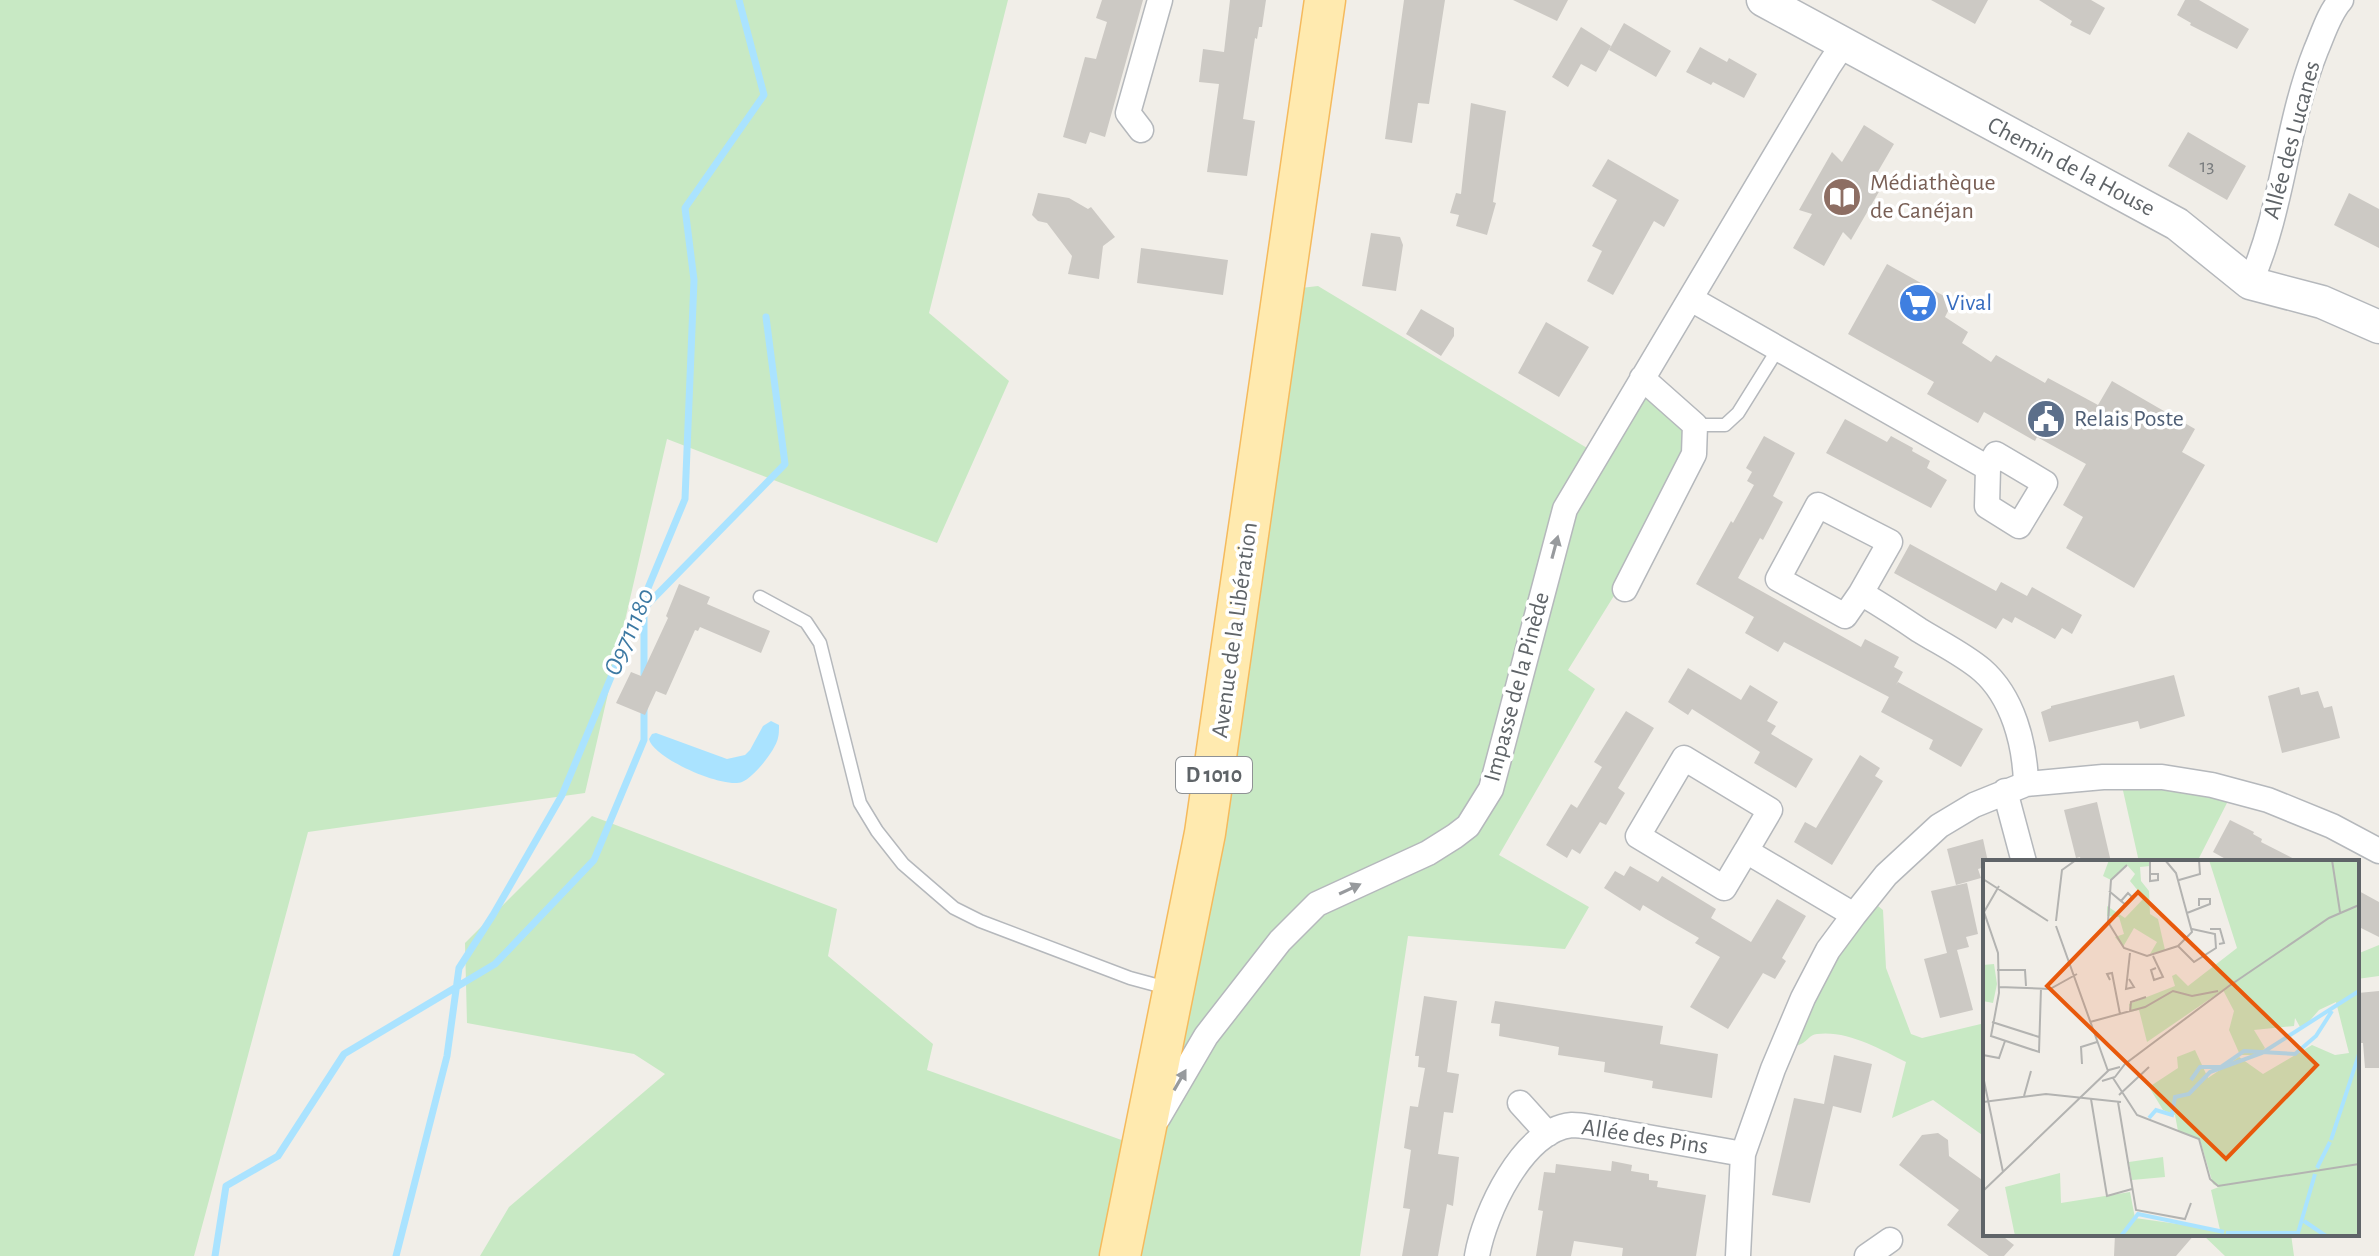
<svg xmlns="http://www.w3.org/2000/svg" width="2379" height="1256" viewBox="0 0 2379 1256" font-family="'Alegreya Sans',sans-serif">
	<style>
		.green { fill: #c8e9c4 }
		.water { fill: #aae3ff }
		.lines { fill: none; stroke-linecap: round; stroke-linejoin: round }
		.stream { stroke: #aae3ff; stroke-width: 7 }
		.building { fill: #ccc9c4 }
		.service-casing { stroke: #b5b8bc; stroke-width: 15 }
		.minor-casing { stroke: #b5b8bc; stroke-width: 27 }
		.tertiary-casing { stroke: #b5b8bc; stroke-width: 35 }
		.primary-casing { stroke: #f5ba5d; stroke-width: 43 }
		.service { stroke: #fff; stroke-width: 12 }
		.minor { stroke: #fff; stroke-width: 24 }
		.tertiary { stroke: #fff; stroke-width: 32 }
		.primary { stroke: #ffeaaf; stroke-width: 40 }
		.oneway { fill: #979a9d }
		.labels { text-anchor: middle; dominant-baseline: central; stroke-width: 7; stroke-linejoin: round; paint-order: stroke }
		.number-label { font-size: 20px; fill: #7a7d7f }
		.shield { fill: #fff; stroke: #8f9295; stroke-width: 2 }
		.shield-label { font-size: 22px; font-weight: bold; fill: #5f6468 }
		.street-label { font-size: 24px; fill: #5f6468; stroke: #fff }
		.education-label { font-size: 24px; fill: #785e54; stroke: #fff; text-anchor: start }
		.shop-label { font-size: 24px; fill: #366cbe; stroke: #fff; text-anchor: start }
		.service-label { font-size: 24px; fill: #4e5e75; stroke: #fff; text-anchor: start }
		.water-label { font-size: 26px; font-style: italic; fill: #3c79a3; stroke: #fff }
		.inset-river { fill: none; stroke: #aae3ff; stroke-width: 4 }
		.inset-road { fill: none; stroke: #b3b3b1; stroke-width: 2 }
		.view { fill: #e8590c; fill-opacity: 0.15; stroke: #e8590c; stroke-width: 4 }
		.inset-edge { fill: none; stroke: #5f6468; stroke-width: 4 }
	</style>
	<rect width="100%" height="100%" fill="#f1eee8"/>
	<path class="green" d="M0,0H1008L929,313L1009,381L937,543L667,439L585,793L308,832L194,1256H0Z
		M1318,286L1597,454L1642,378L1695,425L1620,586L1568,670L1595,689L1499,855L1589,907L1565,949L1408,936L1360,1256H480L509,1207L665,1074L634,1054L467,1023L465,943L592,816L837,909L828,956L933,1044L927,1070L1141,1147L1284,290Z
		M2162,777L2229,799L2197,862H2139L2122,786Z
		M1868,898L1883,910L1886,968L1911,1034L1922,1038L1985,1023V1137L1933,1100L1892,1118L1906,1062C1880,1049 1847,1030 1817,1034C1809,1035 1808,1041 1801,1044C1797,1046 1788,1046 1783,1046Z
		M2379,945V976L2357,979V954Z
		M2202,1234H2291L2294,1256H2225Z"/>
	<path class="water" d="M771,721L779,725C779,730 779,734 778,738C775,751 754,777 742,782C723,789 653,758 649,739L652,734L656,733L727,759L745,755L750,750L763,726Z"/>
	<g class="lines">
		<path class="stream" d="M644,676V608L785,464L766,317
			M215,1256L226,1186L278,1156L344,1054L495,964L594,860L644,740V705
			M396,1256L447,1056L459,968L493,915L562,795L685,499L694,280L685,208L764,95L739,0"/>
	</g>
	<path class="building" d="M1102,0H1143L1105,137L1090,132L1086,144L1063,137L1085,57L1096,59L1107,22L1096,18Z
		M1230,0H1266L1262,27H1259L1257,39L1255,38L1243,119L1255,121L1247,176L1207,172L1219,84L1199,82L1203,49L1224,52Z
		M1404,0H1445L1429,104L1418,103L1412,143L1385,139Z
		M1513,0H1568L1557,21Z
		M1931,0H1988L1975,24Z
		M2039,0H2091L2105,8L2090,35L2070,25L2072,21Z
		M2185,0H2199L2249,29L2237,49L2190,25L2191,23L2177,15Z
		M1624,23L1671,51L1656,77L1609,50Z
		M1581,27L1611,46L1596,72L1581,64L1568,87L1552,77Z
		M1700,47L1727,62L1729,58L1757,74L1744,98L1713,82L1711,85L1686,72Z
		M1471,103L1506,111L1493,202L1496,203L1487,235L1456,226L1459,215L1450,213L1456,193L1461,194Z
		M1864,125L1894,144L1873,180L1884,183L1851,240L1843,232L1824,266L1793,248L1812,214L1799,210L1832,152L1842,162Z
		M2188,132L2246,166L2227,200L2168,166Z
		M1608,159L1679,200L1664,227L1654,221L1613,295L1587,281L1602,251L1592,246L1617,200L1592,186Z
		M1038,193L1069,198L1088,209L1091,207L1115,237L1103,246L1099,279L1068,274L1072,256L1047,223L1038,221L1032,215Z
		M2349,193L2379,209V248L2334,225Z
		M1371,233L1400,237L1403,245L1396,291L1362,286Z
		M1141,248L1228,260L1223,295L1137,283Z
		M1887,264L1953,301L1945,317L1968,332L1962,343L1991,362L1996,355L2045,383L2048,378L2098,405L2112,381L2195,429L2182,452L2205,465L2134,588L2066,548L2083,517L2063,505L2086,464L2037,437L2035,441L1984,412L1978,423L1927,394L1934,382L1848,334Z
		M1421,309L1454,328V336L1441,356L1406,334Z
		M1546,322L1589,347L1559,397L1518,373Z
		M1845,419L1887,442L1891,436L1913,448L1912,451L1930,461L1927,468L1947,480L1931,508L1826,453Z
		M1764,436L1795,453L1773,496L1783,502L1763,540L1760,538L1738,578L1861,647L1865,639L1899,657L1894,667L1903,672L1896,685L1898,682L1983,729L1961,767L1929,749L1933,740L1881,712L1889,697L1784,642L1778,652L1745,633L1754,617L1696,584L1731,521L1733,523L1754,485L1747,481L1752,472L1746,468Z
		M1910,544L1996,591L2001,582L2027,596L2032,587L2082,615L2072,634L2062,628L2055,639L2015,617L2012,623L2003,618L1996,629L1894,573Z
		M679,584L710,597L707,604L770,631L761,653L700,627L698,631L695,630L666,695L656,691L645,715L616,703L631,672L641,676L668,618L666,616Z
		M1688,668L1741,700L1750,685L1778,702L1767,721L1776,726L1771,734L1813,759L1796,788L1754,763L1760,752L1692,709L1688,715L1668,702Z
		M2174,675L2185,716L2140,729L2138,721L2049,742L2041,712L2051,708V706Z
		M2299,687L2301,695L2318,691L2324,708L2332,706L2340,738L2282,753L2268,696Z
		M1626,711L1654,728L1618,788L1625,793L1606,825L1600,822L1580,854L1572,849L1567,858L1546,845L1571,804L1577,808L1602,767L1594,762Z
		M1860,755L1880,768L1875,776L1883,781L1832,865L1794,842L1805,822L1816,828Z
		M2097,802L2111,862H2081L2080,857L2076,858L2064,810Z
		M2230,820L2254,832L2253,834L2262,839L2261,842L2300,862H2231L2213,852Z
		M1983,839L1988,862H1985V867L1978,869L1981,878L1956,885L1947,849Z
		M1630,866L1658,882L1662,876L1716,909L1711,918L1751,942L1777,899L1806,916L1782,958L1786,961L1775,979L1763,973L1728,1029L1690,1007L1720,957L1695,943L1699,938L1666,919L1643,905L1640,911L1604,888L1615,871L1624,876Z
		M1967,883L1978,934L1966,937L1969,947L1957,950L1973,1010L1940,1018L1924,959L1947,953L1931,891Z
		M2357,890L2379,902V937L2357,926Z
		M2379,991V1068H2365L2363,1043H2357V1017H2360L2358,993Z
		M1424,996L1457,1001L1447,1072L1459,1074L1453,1113L1444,1112L1438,1154L1459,1157L1453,1206L1447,1204L1438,1256H1402L1410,1209L1403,1208L1411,1150L1404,1148L1410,1106L1418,1107L1425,1068L1418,1067L1419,1056H1415Z
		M1495,1001L1663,1026L1660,1044L1718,1054L1712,1098L1652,1088L1653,1081L1604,1072L1605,1062L1558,1055L1559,1047L1499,1036L1500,1024L1491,1023Z
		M1834,1055L1872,1064L1861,1113L1833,1106L1810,1203L1772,1195L1794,1098L1824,1104Z
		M1938,1133L1948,1140L1949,1156L1985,1182V1234H2000L2014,1245L2004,1256H1989L1947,1225L1959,1210L1899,1165L1922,1135Z
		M1612,1161L1632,1165L1631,1171L1649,1174V1180L1658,1181L1657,1187L1706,1195L1696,1256H1622L1623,1248L1574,1241L1571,1256H1536L1543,1211L1538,1210L1544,1172L1555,1173L1556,1164L1611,1171Z
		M2115,1234H2195L2176,1256H2114Z"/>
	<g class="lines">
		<defs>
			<path id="service" d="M1695,425H1725L1738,413L1778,349
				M760,597L806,622L820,643L860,803L877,831L903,864L954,908L980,921L1130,978L1167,988"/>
			<path id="minor" d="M1141,130L1128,113L1160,0
				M2250,283C2283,210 2286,125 2316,50C2323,34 2329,13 2341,0
				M1691,299L1988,468L1987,506L2019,526L2045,483L1996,454L1988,468
				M1625,589L1694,454L1695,425L1642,378
				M1861,593L1845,616L1778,579L1818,505L1890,542L1861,593C1881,605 1900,617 1919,630C1940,643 1963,654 1982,670C2013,697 2025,744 2026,784
				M2005,791L2024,862
				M1746,851L1770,810L1684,758L1638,836L1724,888L1746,851L1854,915
				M1520,1103L1548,1134
				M1158,1118L1206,1036L1280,941L1317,904L1428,853L1455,836L1468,826L1491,789L1565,509L1828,67L1844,43
				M1477,1256C1484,1214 1523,1129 1572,1125C1578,1125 1585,1126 1591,1127L1743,1154
				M1738,1256L1743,1154L1773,1069L1803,998L1828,950L1854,915L1886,875L1939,826L1974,805L2026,784L2103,777H2162L2212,785L2268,800L2332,826L2379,851
				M1867,1256L1890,1240"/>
			<path id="tertiary" d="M1763,0L2177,224L2250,283L2322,302L2379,327"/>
			<path id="primary" d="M1120,1256L1205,833L1325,0"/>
		</defs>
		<use href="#service" class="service-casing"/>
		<use href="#minor" class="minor-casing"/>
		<use href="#tertiary" class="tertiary-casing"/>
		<use href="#primary" class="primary-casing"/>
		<use href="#service" class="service"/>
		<use href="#minor" class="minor"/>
		<use href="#tertiary" class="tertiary"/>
		<use href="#primary" class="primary"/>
	</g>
	<defs><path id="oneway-solid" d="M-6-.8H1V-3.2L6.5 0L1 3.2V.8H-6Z" transform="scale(2)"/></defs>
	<g class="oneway">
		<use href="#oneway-solid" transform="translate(1555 547) rotate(-75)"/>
		<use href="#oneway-solid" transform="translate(1350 889) rotate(-25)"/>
		<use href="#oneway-solid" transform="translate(1180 1080) rotate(-60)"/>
	</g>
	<defs>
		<symbol id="library-disc" viewBox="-11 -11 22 22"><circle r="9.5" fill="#8d6e63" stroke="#fff"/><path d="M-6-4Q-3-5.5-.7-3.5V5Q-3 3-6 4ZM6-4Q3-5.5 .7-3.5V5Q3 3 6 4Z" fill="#fff"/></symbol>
		<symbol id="supermarket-disc" viewBox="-11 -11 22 22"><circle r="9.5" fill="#3f7fe0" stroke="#fff"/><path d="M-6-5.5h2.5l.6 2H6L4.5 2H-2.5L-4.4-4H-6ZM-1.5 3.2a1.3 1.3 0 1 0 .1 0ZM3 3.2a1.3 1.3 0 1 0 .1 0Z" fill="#fff"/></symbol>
		<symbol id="civic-disc" viewBox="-11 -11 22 22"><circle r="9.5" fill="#5c6f8a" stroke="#fff"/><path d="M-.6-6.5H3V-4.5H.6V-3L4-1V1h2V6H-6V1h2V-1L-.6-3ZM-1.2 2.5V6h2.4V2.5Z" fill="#fff"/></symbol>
	</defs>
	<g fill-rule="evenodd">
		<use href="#library-disc" x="1820" y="175" width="44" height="44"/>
		<use href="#supermarket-disc" x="1896" y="281" width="44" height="44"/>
		<use href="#civic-disc" x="2024" y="397" width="44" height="44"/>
	</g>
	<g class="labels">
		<g class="number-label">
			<text x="2207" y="166">13</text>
		</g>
		<rect class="shield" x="1176" y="757" width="76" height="36" rx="6"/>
		<g class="shield-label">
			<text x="1214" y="775">D 1010</text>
		</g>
		<g class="street-label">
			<text transform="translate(2292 140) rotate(-75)">Allée des Lucanes</text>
			<text transform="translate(2071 167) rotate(28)">Chemin de la House</text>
			<text transform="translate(1235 630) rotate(-82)">Avenue de la Libération</text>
			<text transform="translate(1517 687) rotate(-75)">Impasse de la Pinède</text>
			<text transform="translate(1645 1137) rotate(9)">Allée des Pins</text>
		</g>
		<g class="education-label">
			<text x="1870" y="183">Médiathèque<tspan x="1870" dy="28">de Canéjan</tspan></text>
		</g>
		<g class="shop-label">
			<text x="1946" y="303">Vival</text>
		</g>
		<g class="service-label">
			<text x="2074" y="419">Relais Poste</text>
		</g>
		<g class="water-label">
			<text transform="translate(629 632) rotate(-67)">O9711180</text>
		</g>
	</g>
	<g transform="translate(1983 860)">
		<rect width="376" height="376" fill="#f1eee8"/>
		<path d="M126,0H167V6L157,7L158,21L166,31L167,54L175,59L182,90L167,94L174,82L151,68L140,87L132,77L141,74L136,57L124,56V46L142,58L161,38L147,21L152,14L144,5L128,20L120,16ZM226,0H376V376H32L22,327L77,313L78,343L147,332L152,358L237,370L228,330L236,327L230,324L217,280L195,271L192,255L180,250L166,227L195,208L194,197L212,190L225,218L256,197L280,214L329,185L352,195L366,193L353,142L336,150L322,166L317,167L312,158L311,166L271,170L282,188L276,195H257L246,170L251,151L240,130L164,182L156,150L147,152L146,144L192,126L189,116L193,114L205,126L254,88ZM11,104L14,124L10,143L0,141V105ZM180,297L182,317L149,320L146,302Z" fill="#c8e9c4"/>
		<path class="inset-river" d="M208,220L217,207H238L261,191L312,194L333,176L349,151M166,258L173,250L189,255L192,237L206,234L227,212L279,193L376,131M348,280L376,194M334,308L347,282M321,361L343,376M243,373H315L332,314M138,376L155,354L241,372"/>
		<path class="inset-road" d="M167,0V21L175,20V14H168M349,0L357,52M144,5L128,20L125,62L141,88L164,96L195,86L209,72L193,13L182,0M0,19L65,61M196,20L217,14L216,0M16,26L1,52L15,93L16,133L8,176L56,192L58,128M126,31L138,41L145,33L149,37L143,45L138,41M204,53L227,44V39H216V46M73,61L79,10L93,0M73,66L125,211M227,69H237L241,83L236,84M195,86L211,102L233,88L232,74L209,69M170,96L180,117L171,120L168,110L173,108M14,110H42L43,126M146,119L151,127L143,129L147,93M127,120L124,114L129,113L137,154M16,127L67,129L94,114M147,152L148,142L163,137M9,162L56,177M107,162L162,147L190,131L209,136L235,131M0,195L16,198L22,181M99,204L98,187L114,182M0,216L20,312M130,218L154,255L216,279L227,319L235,326L376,304M119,221L132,217L142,204L246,126L346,58L376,45M136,235L166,207M41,236L48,211M108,239L124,336L149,329M0,242L63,234L138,242M135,242L153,350L202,359L208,343M0,331L126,210L137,207"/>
		<path class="view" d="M155,32L334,205L243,299L64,126Z"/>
		<rect width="376" height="376" class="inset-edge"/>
	</g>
</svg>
